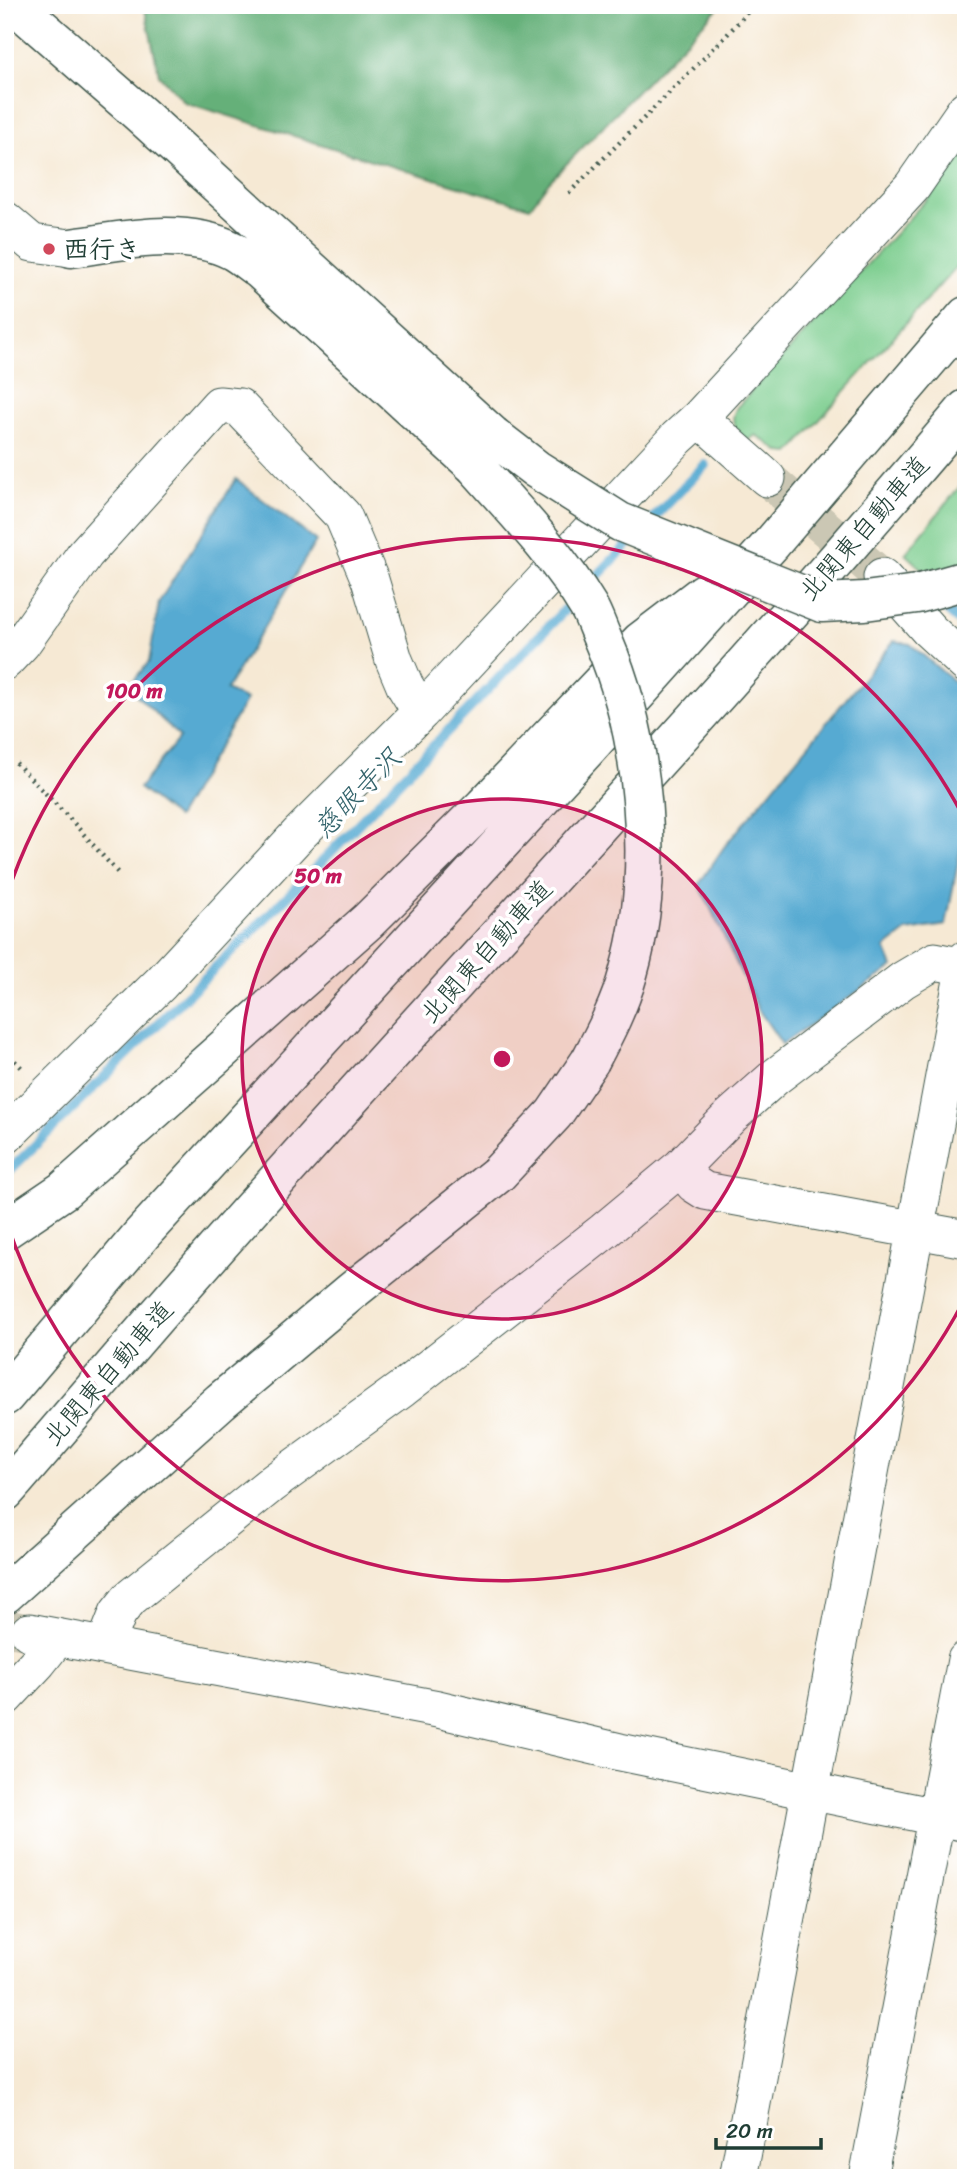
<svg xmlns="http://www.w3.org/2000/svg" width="971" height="2183" viewBox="0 0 971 2183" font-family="Sriracha,'Klee One',sans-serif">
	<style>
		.green { fill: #7ccd8e; stroke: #4e8561; stroke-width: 2 }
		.forest { fill: #65b079; stroke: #427656; stroke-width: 2 }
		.water { fill: #57aad2; stroke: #3b7483; stroke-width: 2 }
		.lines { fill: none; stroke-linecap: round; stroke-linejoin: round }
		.stream { stroke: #57aad2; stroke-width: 10 }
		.minor-tunnel { stroke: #cbc7b4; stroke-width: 37; stroke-dasharray: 37 18; stroke-linecap: butt }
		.minor-casing { stroke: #3f574c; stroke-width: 39 }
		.highway-casing { stroke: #3f574c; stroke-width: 41 }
		.path { stroke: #3f574c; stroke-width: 4.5; stroke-dasharray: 2 5; stroke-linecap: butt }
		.minor { stroke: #fff; stroke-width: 37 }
		.highway { stroke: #fff; stroke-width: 38 }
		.highway-bridge-casing { stroke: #3f574c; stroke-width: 41; stroke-linecap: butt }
		.highway-bridge { stroke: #fff; stroke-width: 38 }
		.ring { fill: none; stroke: #c2185b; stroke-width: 3.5 }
		.poi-dot { fill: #d1495b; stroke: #fff; stroke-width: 2.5 }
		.labels { text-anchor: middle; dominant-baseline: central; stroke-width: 7; stroke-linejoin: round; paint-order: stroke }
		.poi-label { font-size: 26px; font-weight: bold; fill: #1f3d34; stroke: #fff; text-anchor: start }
		.street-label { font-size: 26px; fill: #1f3d34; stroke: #fff }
		.water-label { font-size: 28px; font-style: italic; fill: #33636b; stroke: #fff }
		.centre { fill: #c2185b; stroke: #fff; stroke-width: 3.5 }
		.ring-label { font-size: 21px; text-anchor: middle; font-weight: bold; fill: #c2185b; stroke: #fff; stroke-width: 7; stroke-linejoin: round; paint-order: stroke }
	</style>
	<rect width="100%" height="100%" fill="#fff"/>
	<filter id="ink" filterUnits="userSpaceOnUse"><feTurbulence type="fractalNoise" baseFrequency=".0143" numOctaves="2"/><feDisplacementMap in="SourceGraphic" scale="14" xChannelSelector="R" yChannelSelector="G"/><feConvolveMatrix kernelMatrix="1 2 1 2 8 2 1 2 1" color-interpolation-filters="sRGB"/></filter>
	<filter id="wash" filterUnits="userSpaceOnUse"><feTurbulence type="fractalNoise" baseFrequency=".00686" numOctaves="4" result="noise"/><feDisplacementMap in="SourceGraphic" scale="28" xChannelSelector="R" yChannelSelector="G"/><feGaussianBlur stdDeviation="1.57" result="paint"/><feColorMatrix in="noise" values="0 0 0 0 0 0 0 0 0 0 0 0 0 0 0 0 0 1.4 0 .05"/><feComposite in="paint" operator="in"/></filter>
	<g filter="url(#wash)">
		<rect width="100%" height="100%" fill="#f6e9d4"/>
		<path class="green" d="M966,144V256L790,453L780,452L756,435L747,441C736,429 728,423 737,407L935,190Z
			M966,479V610L905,554Z"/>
		<path class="forest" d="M144,5H721L548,183L530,207L381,163L184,102L159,75Z"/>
		<path class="water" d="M236,479L316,541L226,690L246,700L177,818L139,788L180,737L128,687L149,662L159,602Z
			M894,641L910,644L966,692V821L946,925L907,931L885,948L893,967L782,1044L758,1009L699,884L724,847Z"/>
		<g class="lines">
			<path class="stream" d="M646,526L705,465
				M893,564L917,584
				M932,597L966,627
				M5,1175L303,881L635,537"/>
		</g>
	</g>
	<g filter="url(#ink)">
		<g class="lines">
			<path class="minor-tunnel" d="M767,478L882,577
				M5,1628L29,1632"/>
			<defs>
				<path id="minor" d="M5,220L32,243L71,248
					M699,418L767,478
					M882,577L929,630L966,664
					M5,661L22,643L85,554L219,405L239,407L343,516L370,580L394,660L405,686L421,712
					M5,1136L161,983L299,834L421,712L677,438L699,418L912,187L966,109
					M681,1167L694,1184L705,1191L966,1239
					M29,1632L438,1709L620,1752L966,1823
					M105,1646L118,1613L130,1598L270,1485L402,1389L604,1231L681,1167L731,1116L775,1077L903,980L935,961L964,967
					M5,1697L38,1662L57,1638
					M738,2178L966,959
					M868,2178L966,1660"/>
				<path id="highway" d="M15,5L140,114L492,435
					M71,248C123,241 183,226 233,251C242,256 251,264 260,270L474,465
					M5,1230L64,1190L368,921L484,806L641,641L704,593
					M5,1396L142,1234L589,747L773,542L966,316
					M5,1492C67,1421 128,1348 191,1277C447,986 716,706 966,409
					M5,1594L221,1401L352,1291L498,1174L554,1114L590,1061"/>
			</defs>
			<use href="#minor" class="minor-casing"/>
			<use href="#highway" class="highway-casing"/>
			<path class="path" d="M569,193L724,38L754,5
				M16,763L71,820L118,873
				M5,1051L23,1069"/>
			<use href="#minor" class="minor"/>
			<use href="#highway" class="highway"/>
			<defs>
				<path id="highway-bridge" d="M492,435L536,469L620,522L822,603L865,601L917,594L966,580
					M474,465C514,510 557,554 588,606C594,616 598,629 603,640C645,738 658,870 628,974C620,1004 605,1033 590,1061"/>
			</defs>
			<use href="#highway-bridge" class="highway-bridge-casing"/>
			<use href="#highway-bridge" class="highway-bridge"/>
		</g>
	</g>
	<circle cx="502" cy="1059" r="260" fill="#c2185b" fill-opacity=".12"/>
	<g class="ring">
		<circle cx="502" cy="1059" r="260"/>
		<path d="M964 1300A521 521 0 0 1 6 1220M6 898A521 521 0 0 1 964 818"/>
	</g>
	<circle class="poi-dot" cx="49" cy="249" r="7"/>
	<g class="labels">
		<g class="poi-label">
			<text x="63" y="249">西行き</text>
		</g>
		<g class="street-label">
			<text transform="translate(864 528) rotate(-49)">北関東自動車道</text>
			<text transform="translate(486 951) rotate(-48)">北関東自動車道</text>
			<text transform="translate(108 1373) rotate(-49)">北関東自動車道</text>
		</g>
		<g class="water-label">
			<text transform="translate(357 793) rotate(-46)">慈眼寺沢</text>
		</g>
	</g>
	<circle cx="502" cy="1059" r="10" class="centre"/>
	<g class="ring-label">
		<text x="134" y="698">100 m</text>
		<text x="318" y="883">50 m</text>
	</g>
	<rect width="971" height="2183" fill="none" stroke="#fff" stroke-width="28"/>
	<path d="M716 2138v10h105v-10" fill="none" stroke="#1f3d34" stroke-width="3.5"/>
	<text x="726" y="2138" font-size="21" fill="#1f3d34" stroke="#ffffff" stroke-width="5" paint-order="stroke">20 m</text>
</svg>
